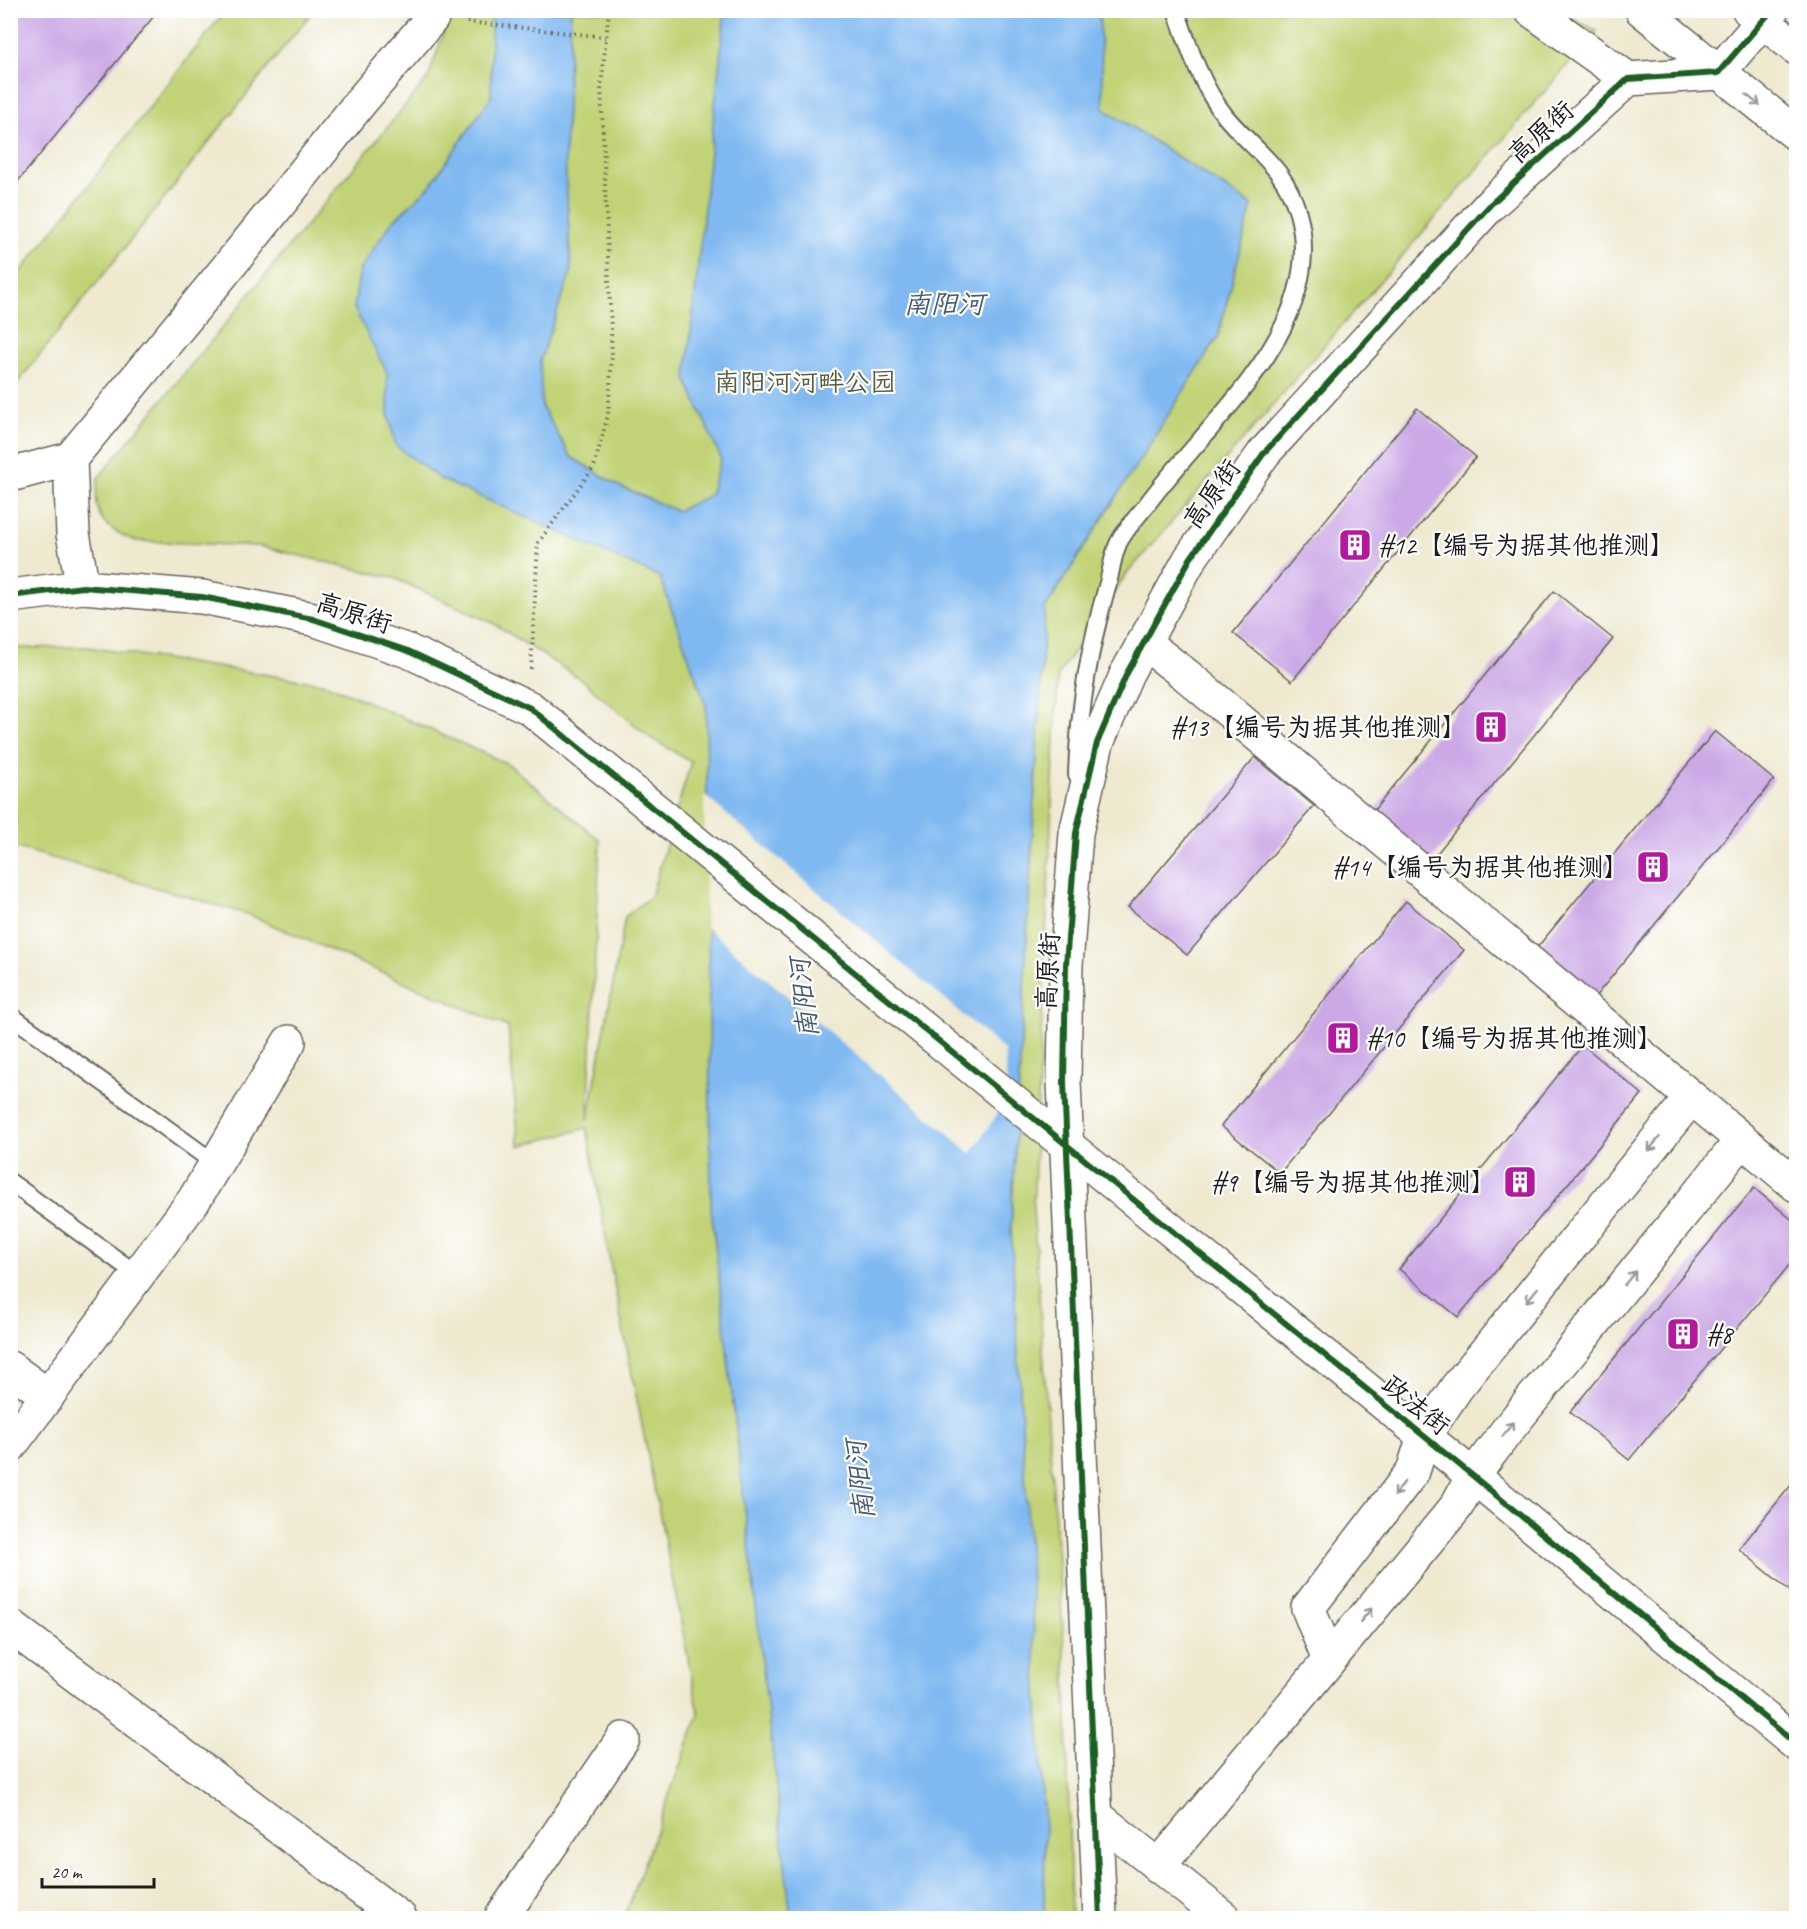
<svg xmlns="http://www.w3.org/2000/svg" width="1807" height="1929" viewBox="0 0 1807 1929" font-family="Caveat,'LXGW WenKai TC',sans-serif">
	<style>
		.green { fill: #c1d376; stroke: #6e7849; stroke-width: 1.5 }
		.water { fill: #80b9f1; stroke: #4e6a86; stroke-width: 1.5 }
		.pier { fill: #efe9d0 }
		.building { fill: #cba9e6 }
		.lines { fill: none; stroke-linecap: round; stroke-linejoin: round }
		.lane-casing { stroke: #66645b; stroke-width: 20 }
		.street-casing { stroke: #66645b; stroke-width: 36 }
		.secondary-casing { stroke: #66645b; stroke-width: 36 }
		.path { stroke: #66645b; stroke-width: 4; stroke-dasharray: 1.5 4.5; stroke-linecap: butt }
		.lane { stroke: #fff; stroke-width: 16 }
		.street { stroke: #fff; stroke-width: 33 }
		.secondary { stroke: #fff; stroke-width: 33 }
		.cycleway-casing { stroke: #fff; stroke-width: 10 }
		.cycleway { stroke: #1b5e20; stroke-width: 6 }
		.oneway { stroke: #999 }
		.labels { text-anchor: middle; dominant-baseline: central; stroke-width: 4.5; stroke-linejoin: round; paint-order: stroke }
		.street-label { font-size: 26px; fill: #1c1c1c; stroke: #fff }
		.park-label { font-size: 26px; fill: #565c3c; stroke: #fff }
		.poi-label { font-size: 26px; fill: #1c1c1c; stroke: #fff; text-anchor: start }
		.water-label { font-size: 27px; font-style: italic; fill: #445b71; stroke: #fff }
	</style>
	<rect width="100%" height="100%" fill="#fff"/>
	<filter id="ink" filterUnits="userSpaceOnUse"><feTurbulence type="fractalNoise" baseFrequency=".0167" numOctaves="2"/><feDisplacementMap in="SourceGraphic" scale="12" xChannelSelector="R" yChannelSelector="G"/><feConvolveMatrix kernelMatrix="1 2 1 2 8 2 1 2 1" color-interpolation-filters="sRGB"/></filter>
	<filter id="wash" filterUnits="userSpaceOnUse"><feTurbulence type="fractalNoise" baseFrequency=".008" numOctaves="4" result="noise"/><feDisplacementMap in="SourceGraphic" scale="24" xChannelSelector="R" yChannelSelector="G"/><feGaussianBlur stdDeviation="1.35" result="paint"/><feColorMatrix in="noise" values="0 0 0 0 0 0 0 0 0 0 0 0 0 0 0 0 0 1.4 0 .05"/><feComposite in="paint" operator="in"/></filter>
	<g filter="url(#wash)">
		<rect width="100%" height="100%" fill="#efe9d0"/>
		<path class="green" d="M226,10L304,11L309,16L11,391V284Z
			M1555,10L1597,31L1125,576L1058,675L1033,1209L1066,1674L1071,1918H624L699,1714L611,1268L587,1128L519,1146L508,1027L247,914L11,846L10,648L87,647L327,684L508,764L600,840L588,1121L625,917L651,896L691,762L649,737L582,680L493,623L394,578L258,546L136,541C101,528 92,514 98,478L428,78L451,11Z"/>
		<path class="water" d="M491,11H571L565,155L571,272L540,361L542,407L571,457L619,486L677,511L710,495L721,459L686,379L725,11H1099L1104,109L1252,205L1218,337L1045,609L1011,1228L1045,1830L1044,1918H791L711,1208L706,706L660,577L440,479L396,446L388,414L387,373L354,308L360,269L391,223L429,187L491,97Z"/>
		<path class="pier" d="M704,795L1004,1050L1008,1098L971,1153L706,927Z"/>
		<g id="blocks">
			<path class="building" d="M10,10H159L10,191Z
				M1417,408L1476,457L1292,681L1233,633Z
				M1554,591L1613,639L1429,863L1370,815Z
				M1715,731L1774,780L1590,1003L1531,955Z
				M1255,757L1314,806L1187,955L1128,907Z
				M1406,901L1464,950L1280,1173L1221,1126Z
				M1583,1045L1642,1094L1458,1317L1399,1269Z
				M1754,1188L1796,1223V1257L1629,1460L1570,1412Z
				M1796,1479V1596L1739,1549Z"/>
		</g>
	</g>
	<g filter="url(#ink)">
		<use href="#blocks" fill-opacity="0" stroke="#66645b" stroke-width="1.5"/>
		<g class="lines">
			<defs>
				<path id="lane" d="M1077,775C1079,706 1089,649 1108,583C1111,571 1113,555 1118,544C1124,531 1136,518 1145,507C1203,426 1330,327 1298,213C1284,165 1255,152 1226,117C1202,88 1188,45 1176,10
					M10,1015L216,1164
					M10,1182L138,1275"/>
				<path id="street" d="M1531,10L1628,79
					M70,459L73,534L83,587
					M10,475L70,459L242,250L363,99L432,18L434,10
					M1143,642L1186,675L1796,1185
					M10,1368L48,1396
					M10,1446L194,1200L289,1042
					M10,1626L400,1918
					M1329,1660L1308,1608L1413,1471L1424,1436L1457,1387L1691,1098
					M1095,1815L1224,1918
					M1158,1867L1456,1507L1473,1476L1509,1428L1742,1140
					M501,1918L623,1739"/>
				<path id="secondary" d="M1642,10L1796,134
					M1749,10L1796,48
					M10,596L83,587L202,597L313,619L408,651L530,708L1473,1476L1796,1744
					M1100,1918L1064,1082L1066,965L1076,833L1097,743L1127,673L1190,559L1264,453L1491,204L1628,79L1718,73L1772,10"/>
			</defs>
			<use href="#lane" class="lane-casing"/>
			<use href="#street" class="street-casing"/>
			<use href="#secondary" class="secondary-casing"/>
			<path class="path" d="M467,22L606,37
				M531,669L538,543L594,467L608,415L612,355L601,86L609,10"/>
			<use href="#lane" class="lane"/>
			<use href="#street" class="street"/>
			<use href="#secondary" class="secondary"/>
			<defs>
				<path id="cycleway" d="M10,596L83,587L202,597L313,619L408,651L530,708L1473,1476L1796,1744
					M1100,1918L1064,1082L1066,965L1076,833L1097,743L1127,673L1190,559L1264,453L1491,204L1628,79L1718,73L1772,10"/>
			</defs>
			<use href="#cycleway" class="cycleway-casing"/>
			<use href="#cycleway" class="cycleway"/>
		</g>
		<defs><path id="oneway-shaft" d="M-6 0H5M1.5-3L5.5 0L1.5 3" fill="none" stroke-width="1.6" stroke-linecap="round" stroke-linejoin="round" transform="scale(1.5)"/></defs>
		<g class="oneway">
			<use href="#oneway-shaft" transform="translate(1753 100) rotate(38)"/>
			<use href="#oneway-shaft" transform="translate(1654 1144) rotate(129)"/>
			<use href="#oneway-shaft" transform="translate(1630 1278) rotate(-51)"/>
			<use href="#oneway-shaft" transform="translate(1532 1295) rotate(129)"/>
			<use href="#oneway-shaft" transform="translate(1508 1429) rotate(-53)"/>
			<use href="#oneway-shaft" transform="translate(1399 1489) rotate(127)"/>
			<use href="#oneway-shaft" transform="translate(1366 1615) rotate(-50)"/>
		</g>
	</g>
	<defs>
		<symbol id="building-square" viewBox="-11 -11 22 22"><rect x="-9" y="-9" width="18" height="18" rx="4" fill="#b5179e" stroke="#fff"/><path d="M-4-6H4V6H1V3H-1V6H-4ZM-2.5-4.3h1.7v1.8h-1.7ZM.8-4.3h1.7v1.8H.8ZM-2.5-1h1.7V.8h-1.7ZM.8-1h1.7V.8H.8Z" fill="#fff"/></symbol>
	</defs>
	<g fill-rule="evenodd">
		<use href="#building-square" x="1336" y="526" width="38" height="38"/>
		<use href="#building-square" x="1472" y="708" width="38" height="38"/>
		<use href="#building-square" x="1634" y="848" width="38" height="38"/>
		<use href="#building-square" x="1324" y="1019" width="38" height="38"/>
		<use href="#building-square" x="1501" y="1163" width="38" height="38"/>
		<use href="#building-square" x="1664" y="1315" width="38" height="38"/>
	</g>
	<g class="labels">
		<g class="street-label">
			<text transform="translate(1541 132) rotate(-42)">高原街</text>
			<text transform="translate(1212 494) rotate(-55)">高原街</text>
			<text transform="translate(354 613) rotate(18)">高原街</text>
			<text transform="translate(1048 971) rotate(-87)">高原街</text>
			<text transform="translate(1416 1405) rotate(39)">政法街</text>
		</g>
		<g class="park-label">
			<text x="805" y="382">南阳河河畔公园</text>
		</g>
		<g class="poi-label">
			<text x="1378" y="545">#12【编号为据其他推测】</text>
			<text x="1468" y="727" text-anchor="end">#13【编号为据其他推测】</text>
			<text x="1630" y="867" text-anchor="end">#14【编号为据其他推测】</text>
			<text x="1366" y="1038">#10【编号为据其他推测】</text>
			<text x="1497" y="1182" text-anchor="end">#9【编号为据其他推测】</text>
			<text x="1706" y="1334">#8</text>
		</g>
		<g class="water-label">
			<text x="944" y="304">南阳河</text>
			<text transform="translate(804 998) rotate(-97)">南阳河</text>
			<text transform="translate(860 1480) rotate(-97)">南阳河</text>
		</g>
	</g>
	<rect width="1807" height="1929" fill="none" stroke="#fff" stroke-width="36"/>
	<path d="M42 1878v9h112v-9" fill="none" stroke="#1c1c1c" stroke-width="3"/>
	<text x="51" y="1878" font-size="18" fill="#1c1c1c" stroke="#ffffff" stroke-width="4.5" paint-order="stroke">20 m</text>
</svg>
